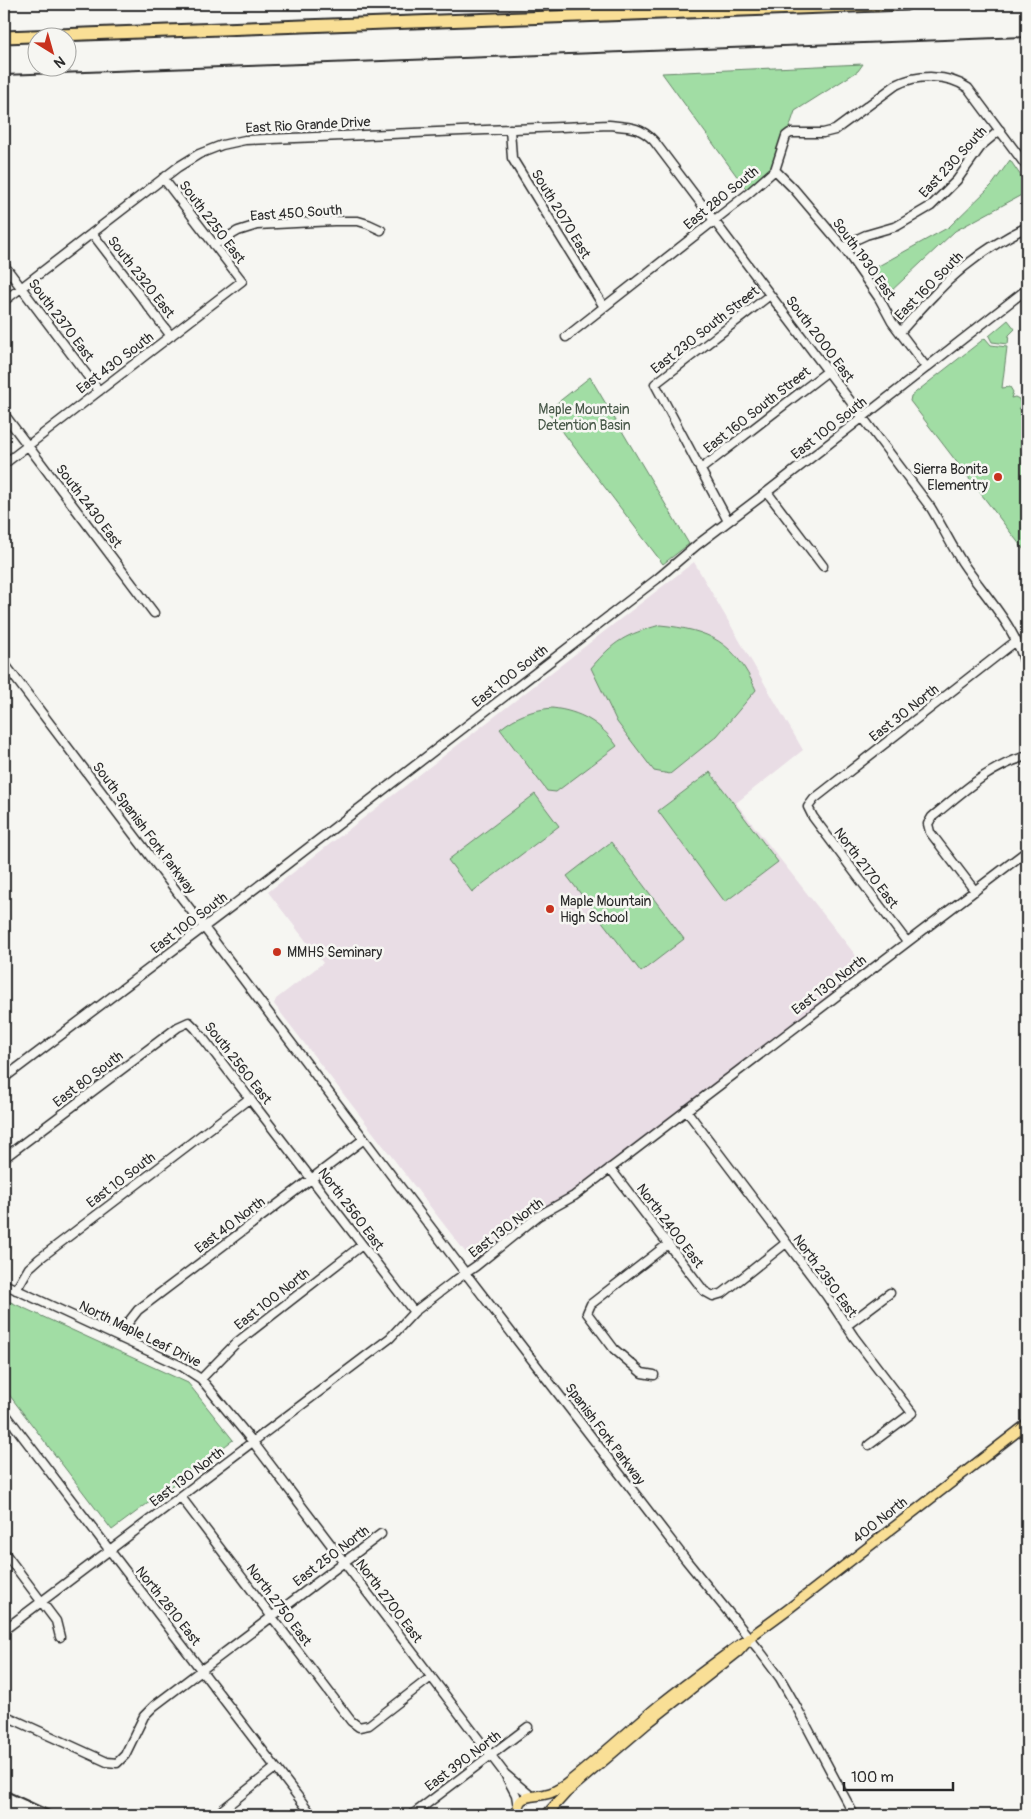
<svg xmlns="http://www.w3.org/2000/svg" width="1031" height="1819" viewBox="0 0 1031 1819" font-family="Pangolin,sans-serif">
	<style>
		.built { fill: #e9dde5 }
		.green { fill: #a1dda4; stroke: #668468 }
		.lines { fill: none; stroke-linecap: round; stroke-linejoin: round }
		.minor-casing { stroke: #2b2b2b; stroke-width: 11 }
		.major-casing { stroke: #2b2b2b; stroke-width: 12 }
		.highway-casing { stroke: #2b2b2b; stroke-width: 15 }
		.minor { stroke: #f6f6f2; stroke-width: 8 }
		.major { stroke: #f9df96; stroke-width: 9 }
		.highway { stroke: #f9df96; stroke-width: 11 }
		.rail { stroke: #2b2b2b; stroke-width: 2 }
		.poi-dot { fill: #c8321e; stroke: #f6f6f2; stroke-width: 2 }
		.labels { text-anchor: middle; dominant-baseline: central; stroke-width: 5; stroke-linejoin: round; paint-order: stroke }
		.street-label { font-size: 14px; fill: #2b2b2b; stroke: #f6f6f2 }
		.park-label { font-size: 14px; fill: #485849; stroke: #f6f6f2 }
		.poi-label { font-size: 14px; fill: #2b2b2b; stroke: #f6f6f2; text-anchor: start }
	</style>
	<rect width="100%" height="100%" fill="#f6f6f2"/>
	<filter id="ink" filterUnits="userSpaceOnUse"><feTurbulence type="fractalNoise" baseFrequency=".02" numOctaves="2"/><feDisplacementMap in="SourceGraphic" scale="10" xChannelSelector="R" yChannelSelector="G"/><feConvolveMatrix kernelMatrix="1 2 1 2 8 2 1 2 1" color-interpolation-filters="sRGB"/></filter>
	<g filter="url(#ink)">
		<path class="built" d="M694,562L803,750L736,803L868,971L476,1266L274,1004L276,999L323,963L268,892Z"/>
		<path class="green" d="M863,64L858,71L795,111L775,170L749,193L662,73Z
			M1010,160L1027,185V192L955,231L889,293L873,269L949,227L992,185Z
			M1008,320L1015,329L1009,335L1008,344L992,342L989,336Z
			M985,338L991,345L1007,347L1002,388L1010,387L1013,392L1011,398L1015,397L1019,399L1021,405L1018,409L1023,408L1027,410V418L1026,419L1027,421V554L910,401L911,396Z
			M590,377L689,544L663,564L547,411Z
			M660,625C710,630 735,642 756,690L717,736L670,774L654,771L617,722L591,668C615,640 625,635 660,625Z
			M552,708C580,711 601,723 617,746L556,792L547,791L500,729C516,716 532,710 552,708Z
			M710,772L778,862L725,902L658,811Z
			M535,794L559,826L472,892L448,860Z
			M611,842L684,939L641,972L567,876Z
			M4,1299L188,1383L233,1440L112,1530L4,1388Z"/>
		<g class="lines">
			<defs>
				<path id="minor" d="M510,129L512,158L604,307
					M775,170L794,189L844,248L879,298L892,322L926,367
					M92,233L171,336
					M214,245L238,231L257,225L334,221H358L368,224L381,230
					M844,248L855,240L866,235L897,226L931,206L957,180L982,145L1000,130
					M4,265L99,391
					M4,301L178,167L199,154L222,145L245,140L609,125C628,127 640,126 654,141L931,508C942,526 951,545 962,562C986,598 1018,628 1027,672
					M900,332C911,320 922,307 934,295C961,266 992,244 1027,227
					M566,337L749,193L775,170L786,136L790,133H823L835,130L896,85C918,74 948,74 968,88L1027,167
					M4,414L154,613
					M4,464L242,281L163,178
					M701,469L828,371
					M767,492L823,566
					M728,521L655,384L770,295
					M4,663L460,1266L686,1560L759,1650L780,1678L796,1706L854,1815
					M975,891L930,832L928,824L932,817C963,792 988,767 1027,756
					M907,942L813,817L808,807L814,799L1016,641
					M4,1078L269,878L657,579L697,545L767,492L1027,289
					M686,1110L826,1295L854,1337L912,1413L869,1445
					M4,1158L178,1027L189,1022L196,1029L414,1312
					M610,1168L704,1291L713,1296L723,1293L786,1243
					M4,1284L181,1366L201,1379L253,1442L505,1774L531,1796
					M16,1290L29,1268L39,1259L250,1098
					M846,1326L890,1293
					M120,1338L127,1324L138,1310L364,1139
					M654,1375L642,1373L614,1349L587,1313L591,1304L668,1244
					M201,1379L236,1343L362,1245
					M4,1412L312,1815
					M181,1497L351,1721L359,1727L369,1725L431,1677
					M4,1552L56,1621L60,1637
					M4,1630L390,1338L414,1312L453,1282L476,1266L538,1216L574,1196L1027,851
					M4,1715L107,1762L117,1763L125,1755L144,1716L154,1706L381,1534
					M506,1776L516,1795L518,1807
					M222,1810L275,1768
					M412,1815L528,1727"/>
				<path id="major" d="M548,1813L566,1793L649,1722L738,1652L747,1642
					M519,1815C514,1793 533,1798 546,1794C553,1793 559,1789 565,1785C597,1760 627,1732 658,1706C700,1672 744,1642 787,1610L1027,1424"/>
				<path id="highway" d="M4,37L906,4"/>
			</defs>
			<use href="#minor" class="minor-casing"/>
			<use href="#major" class="major-casing"/>
			<use href="#highway" class="highway-casing"/>
			<use href="#minor" class="minor"/>
			<use href="#major" class="major"/>
			<use href="#highway" class="highway"/>
			<path class="rail" d="M4,75L1027,37
				M4,1790L58,1815"/>
		</g>
	</g>
	<g class="poi-dot">
		<circle cx="998" cy="477" r="5"/>
		<circle cx="550" cy="909" r="5"/>
		<circle cx="277" cy="952" r="5"/>
	</g>
	<g class="labels">
		<g class="street-label">
			<text transform="translate(308 125) rotate(-3)">East Rio Grande Drive</text>
			<text transform="translate(953 162) rotate(-47)">East 230 South</text>
			<text transform="translate(721 198) rotate(-39)">East 280 South</text>
			<text transform="translate(296 213) rotate(-4)">East 450 South</text>
			<text transform="translate(561 214) rotate(59)">South 2070 East</text>
			<text transform="translate(212 222) rotate(53)">South 2250 East</text>
			<text transform="translate(864 259) rotate(54)">South 1930 East</text>
			<text transform="translate(141 277) rotate(52)">South 2320 East</text>
			<text transform="translate(929 286) rotate(-45)">East 160 South</text>
			<text transform="translate(61 320) rotate(53)">South 2370 East</text>
			<text transform="translate(705 330) rotate(-38)">East 230 South Street</text>
			<text transform="translate(820 339) rotate(53)">South 2000 East</text>
			<text transform="translate(115 363) rotate(-37)">East 430 South</text>
			<text transform="translate(757 410) rotate(-38)">East 160 South Street</text>
			<text transform="translate(829 428) rotate(-38)">East 100 South</text>
			<text transform="translate(89 506) rotate(53)">South 2430 East</text>
			<text transform="translate(510 676) rotate(-38)">East 100 South</text>
			<text transform="translate(904 713) rotate(-38)">East 30 North</text>
			<text transform="translate(144 828) rotate(53)">South Spanish Fork Parkway</text>
			<text transform="translate(866 868) rotate(53)">North 2170 East</text>
			<text transform="translate(189 923) rotate(-37)">East 100 South</text>
			<text transform="translate(829 985) rotate(-37)">East 130 North</text>
			<text transform="translate(238 1063) rotate(52)">South 2560 East</text>
			<text transform="translate(88 1079) rotate(-37)">East 80 South</text>
			<text transform="translate(121 1180) rotate(-37)">East 10 South</text>
			<text transform="translate(351 1209) rotate(53)">North 2560 East</text>
			<text transform="translate(230 1225) rotate(-37)">East 40 North</text>
			<text transform="translate(670 1226) rotate(53)">North 2400 East</text>
			<text transform="translate(506 1228) rotate(-37)">East 130 North</text>
			<text transform="translate(825 1276) rotate(54)">North 2350 East</text>
			<text transform="translate(272 1299) rotate(-38)">East 100 North</text>
			<text transform="translate(140 1334) rotate(26)">North Maple Leaf Drive</text>
			<text transform="translate(605 1434) rotate(53)">Spanish Fork Parkway</text>
			<text transform="translate(187 1477) rotate(-37)">East 130 North</text>
			<text transform="translate(880 1520) rotate(-38)">400 North</text>
			<text transform="translate(331 1556) rotate(-37)">East 250 North</text>
			<text transform="translate(389 1601) rotate(53)">North 2700 East</text>
			<text transform="translate(279 1605) rotate(53)">North 2750 East</text>
			<text transform="translate(168 1606) rotate(52)">North 2810 East</text>
			<text transform="translate(463 1761) rotate(-37)">East 390 North</text>
		</g>
		<g class="park-label">
			<text x="584" y="409">Maple Mountain<tspan x="584" dy="16">Detention Basin</tspan></text>
		</g>
		<g class="poi-label">
			<text x="988" y="469" text-anchor="end">Sierra Bonita<tspan x="988" dy="16">Elementry</tspan></text>
			<text x="560" y="901">Maple Mountain<tspan x="560" dy="16">High School</tspan></text>
			<text x="287" y="952">MMHS Seminary</text>
		</g>
	</g>
	<rect width="1031" height="1819" fill="none" stroke="#f6f6f2" stroke-width="20"/>
	<rect x="10" y="10" width="1011" height="1799" fill="none" stroke="#2b2b2b" stroke-width="2" filter="url(#ink)"/>
	<g transform="translate(52 52) rotate(143)"><circle r="24" fill="#f6f6f2" stroke="#a5a5a2"/>
	<path d="M0-4L9 19L0 12L-9 19Z" fill="#c8321e"/>
	<text y="-8" font-size="14" font-weight="bold" text-anchor="middle" fill="#2b2b2b">N</text>
	</g>
	<path d="M844 1782v8h109v-8" fill="none" stroke="#2b2b2b" stroke-width="2.5"/>
	<text x="851" y="1782" font-size="15" fill="#2b2b2b" stroke="#f6f6f2" stroke-width="4" paint-order="stroke">100 m</text>
</svg>
